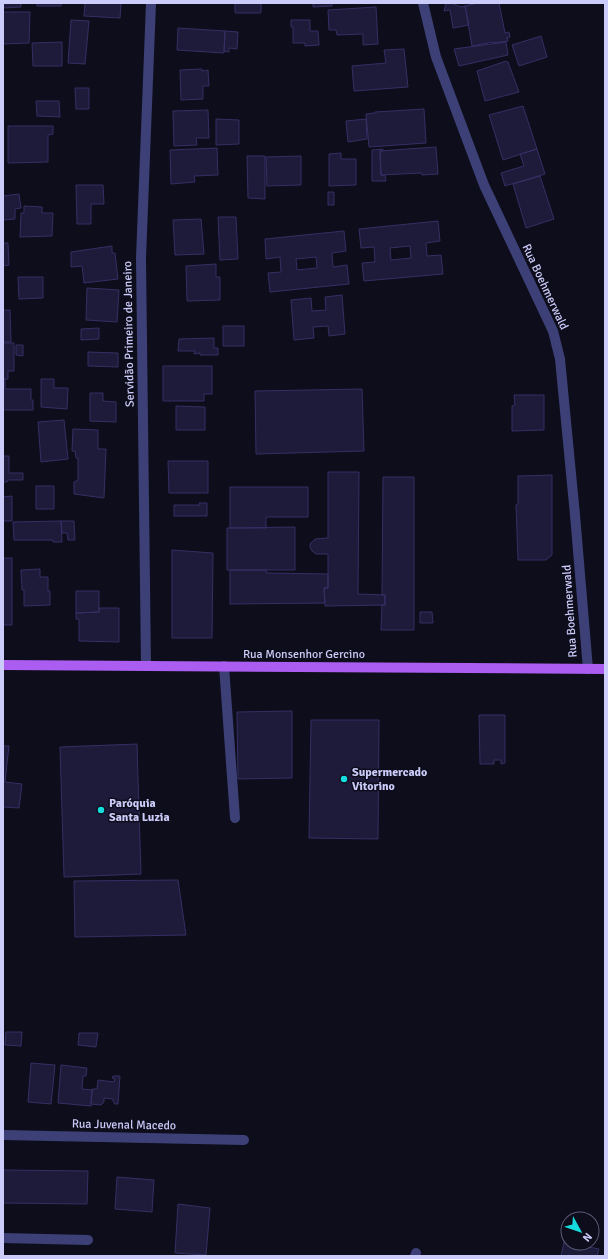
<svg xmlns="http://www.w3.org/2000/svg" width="608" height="1259" viewBox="0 0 608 1259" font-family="Signika,sans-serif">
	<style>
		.building { fill: #1e1b3a; stroke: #342f64; fill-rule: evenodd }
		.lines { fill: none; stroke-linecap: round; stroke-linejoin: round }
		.minor { stroke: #3c4076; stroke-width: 10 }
		.major { stroke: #aa5df0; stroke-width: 10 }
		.poi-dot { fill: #15dddd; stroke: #0e0d1b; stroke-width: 1.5 }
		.labels { text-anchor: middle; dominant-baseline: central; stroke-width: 3; stroke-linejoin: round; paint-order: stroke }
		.street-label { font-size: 12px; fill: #ccccfa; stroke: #0e0d1b }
		.poi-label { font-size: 12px; font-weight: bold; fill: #ccccfa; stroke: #0e0d1b; text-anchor: start }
	</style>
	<rect width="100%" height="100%" fill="#0e0d1b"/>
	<path class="building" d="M3,3H21V7L3,8Z
		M37,3H61V6H37Z
		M85,3H121L120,18L84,16Z
		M235,3H261V13H235Z
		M313,3H332V6L313,7Z
		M446,3H451L461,7L465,6L469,25L453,28L450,10L444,11Z
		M478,3H499L505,33L509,32L510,37L506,38L508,39V41L493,43V42L472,46L465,6Z
		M376,7L378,44L363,45V34L337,35L336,30H329L328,10Z
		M3,12H30L29,43L3,44Z
		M71,20L89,21L85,64L68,63Z
		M291,20H310V31H318L319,45L305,46V43H293V27H291Z
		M178,28L225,31L224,53L177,50Z
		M225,31L238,32L237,49L229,48V52L224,51Z
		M541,36L547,57L519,66L512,45Z
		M62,42V66H33L32,43Z
		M506,42L508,55L459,66L454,49Z
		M404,49L408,87L354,91L352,66L386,63L384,50Z
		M506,61L507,62H508L519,92L485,101L477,71Z
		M202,69V71L208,70L209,86H203V99L181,100L180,70Z
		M75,88H89V109H76Z
		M36,101H59L60,117L37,116Z
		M523,106L537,149L503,160L489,115Z
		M424,109L426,143L369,147L366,114L375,113V112Z
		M208,110L209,138H196L197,145L174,146L173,111Z
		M216,119L239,120V144L216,145Z
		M366,119L367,139L348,142L346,121Z
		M8,126H53V134L48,135V162L8,163Z
		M436,147L438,174L422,175L421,173L381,175L380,151Z
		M217,148L218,175L194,176L195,182L171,184L170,150Z
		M383,149V150L380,151L381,175H385L386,181H372V150Z
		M537,149L545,174L505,186L501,173L524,166L520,154Z
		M341,153V159H356V185L329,186V154Z
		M247,156H265V199L248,198Z
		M301,156V185L267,186L266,157Z
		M540,176L554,219L526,228L513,184Z
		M76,185H103L104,204H91V224H77Z
		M328,192H334V205H328Z
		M19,194L21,208L15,209V219L3,220V196Z
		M24,206L42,207V213H53L52,236L20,237L21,213H24Z
		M218,217H236L238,259L220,260Z
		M201,219L204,254L175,255L173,220Z
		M438,221L440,241L426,243L427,256L441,255L443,274L364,281L362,263L375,262L374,247L361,248L359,229ZM410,246L411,258L391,260L390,248Z
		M344,231L346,251L332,253L333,267L347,265L349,284L270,292L268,273L281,272L280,257L266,259L265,239ZM316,257L317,268L297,270L296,259Z
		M3,243H8L9,265L3,266Z
		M112,246V253H115L118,279L84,283L82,266L71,267V252Z
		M216,264V277H220V300L187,301L186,266Z
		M18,277H43V298L19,299Z
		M87,288L119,290L117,322L86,320Z
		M342,295L345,334L329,336L328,326L313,327L314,338L294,340L291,300L311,298L312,311L326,310L325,297Z
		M3,310H10L11,342H3Z
		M223,326H244V346H223Z
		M99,328V339L81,340V329Z
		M214,338V348H218V355H200V353L194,354L195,351H178L179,339Z
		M3,343H14V371H8V379H3Z
		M16,345H23V356L16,355Z
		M88,352L118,353V367L88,366Z
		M163,366H212V394H204V401H163Z
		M3,379H5V389H31V400H33V410H3Z
		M41,379H54V388H68L67,409L41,407Z
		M362,389L364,451L256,454L255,391Z
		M90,393H103V401L116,402V422L90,421Z
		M514,395H544V430L512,431V406L515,405Z
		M176,406L205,407V430H176Z
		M64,420L68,459L41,462L38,422Z
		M73,429L98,430V449H106L104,498L74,494V482L78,480V458H76L75,451H72Z
		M3,456H9V473H23V480H8L7,482H3Z
		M168,461H208V493H169Z
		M328,472H359L358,594L385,595V605L325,606L324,588H328V554H316L312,551L310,547V544L315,539L328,538Z
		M552,475V555L546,560H518L516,505L518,504V476Z
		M383,477H414V630H381L382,605H385V595H382Z
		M36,486H54V509H36Z
		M230,487H308V517H266V528H230Z
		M3,495V497L12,496V521H3Z
		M199,503H207V516H174V505H200Z
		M61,521H74L75,540H68L67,533H62Z
		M61,521L62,542H53V540H14L13,522Z
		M295,527V570H227V528Z
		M172,550L213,553L212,638H172Z
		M3,558H12V625H3Z
		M40,569V577H48V591H50V605L24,606V590H22L21,570Z
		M230,570H266L267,573L328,574V588H324L325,603L230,604Z
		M76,591H99V612L76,613Z
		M99,608H119V642L79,641V619H76V613L99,612Z
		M420,612H432L433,623H420Z
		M292,711V778L238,779L237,712Z
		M479,715H505V763L501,764V760H494V764H480Z
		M311,720H379L378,839L309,838Z
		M137,744L141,874L64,877L60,747Z
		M3,746H9L5,782L22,784L19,808L3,807Z
		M178,880L186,935L75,937L74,881Z
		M6,1032H22L21,1046L5,1045Z
		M79,1033H98L96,1047L78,1045Z
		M31,1063L55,1065L51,1104L28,1102Z
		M61,1065L87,1068L86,1076H83L82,1089L92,1090L91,1106L58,1103Z
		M113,1076H120L118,1104H115L113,1101V1099L104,1098V1102L101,1105L91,1104L92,1089H97L98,1080L114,1082L115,1079L112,1078Z
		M3,1170L88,1171L87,1204L3,1203Z
		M117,1177L154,1180L152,1212L115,1209Z
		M178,1204L210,1208L206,1255L175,1253Z
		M564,1242L599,1249L597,1256H573L568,1255L567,1256H561Z"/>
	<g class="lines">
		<path class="minor" d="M423,3L436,57L484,185L553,331L560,359L575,515L588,669
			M146,666L141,258L151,3
			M224,666L235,818
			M3,1135L244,1140
			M3,1238L88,1240
			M415,1256L416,1253"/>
		<path class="major" d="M3,665L605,669"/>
	</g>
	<g class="poi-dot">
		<circle cx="344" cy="779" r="4"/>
		<circle cx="101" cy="810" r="4"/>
	</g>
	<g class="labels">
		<g class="street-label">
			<text transform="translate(545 287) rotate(65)">Rua Boehmerwald</text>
			<text transform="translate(129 334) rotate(-91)">Servidão Primeiro de Janeiro</text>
			<text transform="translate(570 611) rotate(-94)">Rua Boehmerwald</text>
			<text x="304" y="654">Rua Monsenhor Gercino</text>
			<text transform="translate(124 1125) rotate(1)">Rua Juvenal Macedo</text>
		</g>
		<g class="poi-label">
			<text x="352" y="772">Supermercado<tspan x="352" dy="14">Vitorino</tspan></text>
			<text x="109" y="803">Paróquia<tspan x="109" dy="14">Santa Luzia</tspan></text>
		</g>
	</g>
	<rect width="608" height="1259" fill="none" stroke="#ccccfa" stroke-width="8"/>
	<g transform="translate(580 1231) rotate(130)"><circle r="19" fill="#0e0d1b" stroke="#5a5974"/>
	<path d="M0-3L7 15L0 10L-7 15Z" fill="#15dddd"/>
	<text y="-6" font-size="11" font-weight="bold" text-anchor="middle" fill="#ccccfa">N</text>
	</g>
</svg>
